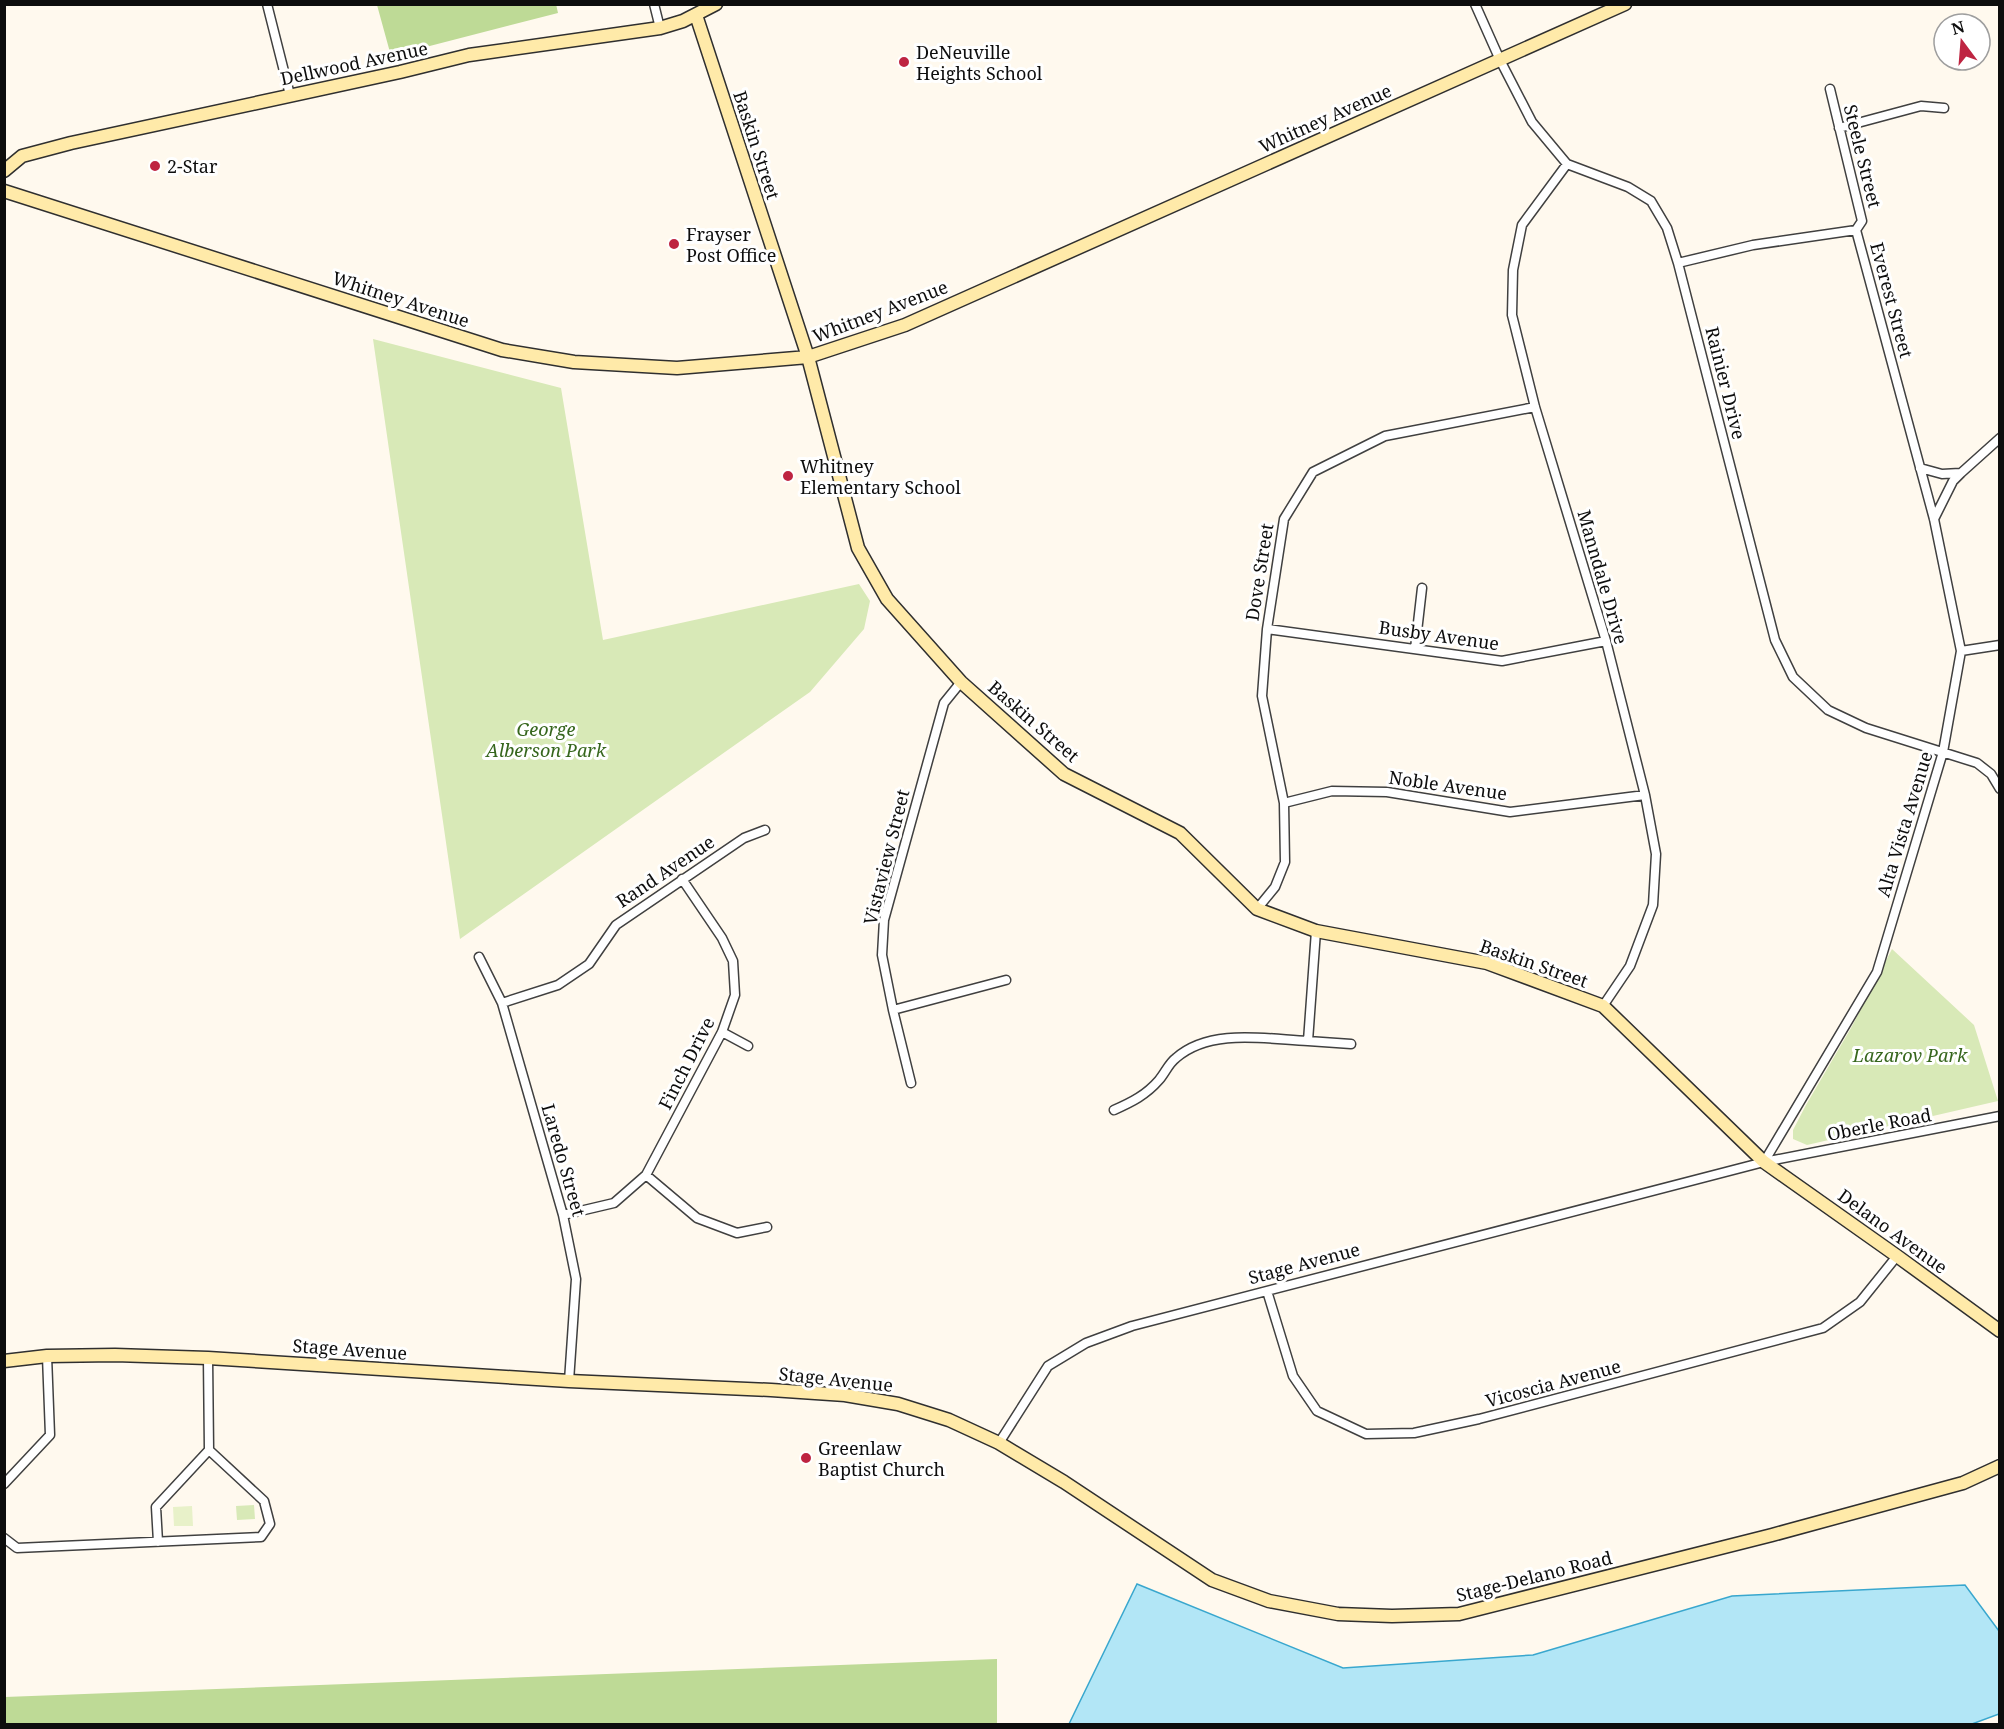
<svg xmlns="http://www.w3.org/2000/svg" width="2004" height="1729" viewBox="0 0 2004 1729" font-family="'Noto Serif',serif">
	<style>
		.green { fill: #d8e9b7 }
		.forest { fill: #beda96 }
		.pitch { fill: #e8f1c9 }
		.water { fill: #b2e6f6; stroke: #39a7ce; stroke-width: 1.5 }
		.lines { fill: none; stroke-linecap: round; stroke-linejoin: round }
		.street-casing { stroke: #404040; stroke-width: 11 }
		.secondary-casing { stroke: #2f2f2f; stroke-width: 15 }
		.street { stroke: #fff; stroke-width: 8 }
		.secondary { stroke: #ffeaa9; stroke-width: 12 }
		.poi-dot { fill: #be2441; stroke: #fff; stroke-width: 2 }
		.labels { text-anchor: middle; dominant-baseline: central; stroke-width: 6; stroke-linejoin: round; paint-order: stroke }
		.poi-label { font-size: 18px; fill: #0d0d0d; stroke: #fff; text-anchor: start }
		.street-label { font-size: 18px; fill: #0d0d0d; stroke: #fff }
		.park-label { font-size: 18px; font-style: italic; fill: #36661d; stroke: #fff }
	</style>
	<rect width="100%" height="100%" fill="#fff9ee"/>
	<path class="green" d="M373,339L561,388L603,640L859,584L870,601L864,629L810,692L460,939Z
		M1892,949L1974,1025L1998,1101L1807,1145L1793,1139V1130L1806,1105L1851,1028Z
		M254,1505L255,1519L237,1520L236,1506Z"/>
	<path class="forest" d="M556,4L558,13L391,56L377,5Z
		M997,1659V1724H5V1697Z"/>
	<path class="pitch" d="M192,1506L193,1526H174L173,1507Z"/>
	<path class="water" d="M1137,1584L1343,1668L1533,1655L1732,1596L1965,1585L1999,1631V1714L1972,1724H1069Z"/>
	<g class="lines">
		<defs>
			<path id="street" d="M267,4L290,95
				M654,4L660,28
				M1475,4L1500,60L1532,122L1567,164L1628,187L1651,201L1667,228L1678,263L1775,640L1793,677L1828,710L1866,728L1977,763L1991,774L2000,789
				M1830,89L1862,221L1856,230
				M1839,128L1921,106L1944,108
				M1567,164L1522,225L1513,270L1512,315L1535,407L1606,641L1645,795L1656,854L1653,905L1630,966L1603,1006
				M1678,263L1753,245L1856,230
				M1920,468L1942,474L1960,473
				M1934,519L1953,481L1961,473L2000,438
				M1267,629L1502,661L1606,641
				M1415,649L1422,588
				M1961,651L2000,645
				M1284,803L1332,791L1387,792L1510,812L1645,795
				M1257,909L1275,887L1285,862L1284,803L1262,696L1267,629L1284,519L1313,472L1385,436L1535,407
				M479,957L502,1003L563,1215L576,1279L569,1381
				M502,1003L558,985L589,964L616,925L744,838L765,830
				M893,1010L1006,980
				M722,1032L748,1046
				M1308,1041L1351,1044
				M911,1083L893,1010L882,955L884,920L944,703L961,682
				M1114,1110C1132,1102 1146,1095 1159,1080C1165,1073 1169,1063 1176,1058C1210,1028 1266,1039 1308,1041L1316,931
				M1764,1162L1877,972L1943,752L1961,651L1934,519L1856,230
				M646,1175L697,1218L737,1233L767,1227
				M563,1215L614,1203L646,1175L722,1032L735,995L733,961L722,938L682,879
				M1267,1291L1293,1376L1317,1411L1366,1434L1414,1433L1479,1419L1823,1328L1860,1302L1897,1256
				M208,1358L209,1450
				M999,1443L1048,1366L1086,1343L1132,1326L1764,1162L2000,1116
				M4,1484L50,1435L47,1356
				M4,1538L17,1548L261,1537L270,1524L264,1501L209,1450
				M158,1542L156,1507L209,1450"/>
			<path id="secondary" d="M696,15L808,357L858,548L887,599L961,682L1064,774L1180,833L1257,909L1316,931L1487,963L1603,1006L1764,1162L1897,1256L2000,1331
				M4,171L22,156L71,143L400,72L469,55L660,28L683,21L716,4
				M4,191L502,350L574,362L677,368L808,357L905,325L1625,4
				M4,1361L47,1356L115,1355L208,1358L569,1381L771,1390L845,1395L898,1404L949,1420L999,1443L1064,1482L1212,1580L1269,1601L1338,1614L1392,1616L1459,1614L1772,1535L1963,1483L2000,1466"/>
		</defs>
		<use href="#street" class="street-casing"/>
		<use href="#secondary" class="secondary-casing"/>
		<use href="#street" class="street"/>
		<use href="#secondary" class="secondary"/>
	</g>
	<g class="poi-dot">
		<circle cx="904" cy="62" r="6"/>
		<circle cx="155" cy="166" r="6"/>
		<circle cx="674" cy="244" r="6"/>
		<circle cx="788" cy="476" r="6"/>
		<circle cx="806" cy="1458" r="6"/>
	</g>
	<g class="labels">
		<g class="poi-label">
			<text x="916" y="52">DeNeuville<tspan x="916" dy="21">Heights School</tspan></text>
			<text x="167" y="166">2-Star</text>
			<text x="686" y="234">Frayser<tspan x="686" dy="21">Post Office</tspan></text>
			<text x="800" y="466">Whitney<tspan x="800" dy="21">Elementary School</tspan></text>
			<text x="818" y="1448">Greenlaw<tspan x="818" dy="21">Baptist Church</tspan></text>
		</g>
		<g class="street-label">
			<text transform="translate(354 63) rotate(-12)">Dellwood Avenue</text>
			<text transform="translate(1325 118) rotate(-24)">Whitney Avenue</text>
			<text transform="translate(757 145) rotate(72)">Baskin Street</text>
			<text transform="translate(1863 156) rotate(76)">Steele Street</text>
			<text transform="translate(401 299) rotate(18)">Whitney Avenue</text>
			<text transform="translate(1892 300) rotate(75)">Everest Street</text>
			<text transform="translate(880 311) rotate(-21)">Whitney Avenue</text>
			<text transform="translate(1726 383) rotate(76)">Rainier Drive</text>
			<text transform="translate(1259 572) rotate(-81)">Dove Street</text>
			<text transform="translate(1603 577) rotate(74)">Manndale Drive</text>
			<text transform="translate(1439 635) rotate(8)">Busby Avenue</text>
			<text transform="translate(1034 721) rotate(41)">Baskin Street</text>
			<text transform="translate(1448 785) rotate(8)">Noble Avenue</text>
			<text transform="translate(1904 824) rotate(-73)">Alta Vista Avenue</text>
			<text transform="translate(886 857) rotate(-76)">Vistaview Street</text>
			<text transform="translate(665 871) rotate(-34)">Rand Avenue</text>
			<text transform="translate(1534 963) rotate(19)">Baskin Street</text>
			<text transform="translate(686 1063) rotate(-63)">Finch Drive</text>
			<text transform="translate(1879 1124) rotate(-11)">Oberle Road</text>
			<text transform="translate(564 1160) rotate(74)">Laredo Street</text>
			<text transform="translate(1893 1231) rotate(36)">Delano Avenue</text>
			<text transform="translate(1304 1263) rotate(-15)">Stage Avenue</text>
			<text transform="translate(350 1349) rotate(4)">Stage Avenue</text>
			<text transform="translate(836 1379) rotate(6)">Stage Avenue</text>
			<text transform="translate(1553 1383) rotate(-15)">Vicoscia Avenue</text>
			<text transform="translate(1534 1576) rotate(-14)">Stage-Delano Road</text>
		</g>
		<g class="park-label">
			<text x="546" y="729">George<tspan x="546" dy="21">Alberson Park</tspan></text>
			<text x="1910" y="1055">Lazarov Park</text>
		</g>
	</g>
	<rect width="2004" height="1729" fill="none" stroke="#0d0d0d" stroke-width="12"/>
	<g transform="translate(1962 42) rotate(344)"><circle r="28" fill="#ffffff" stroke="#9e9e9e" stroke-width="1.5"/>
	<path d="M0-4.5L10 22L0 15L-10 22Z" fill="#be2441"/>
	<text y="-9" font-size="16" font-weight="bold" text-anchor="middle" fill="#0d0d0d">N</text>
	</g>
</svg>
